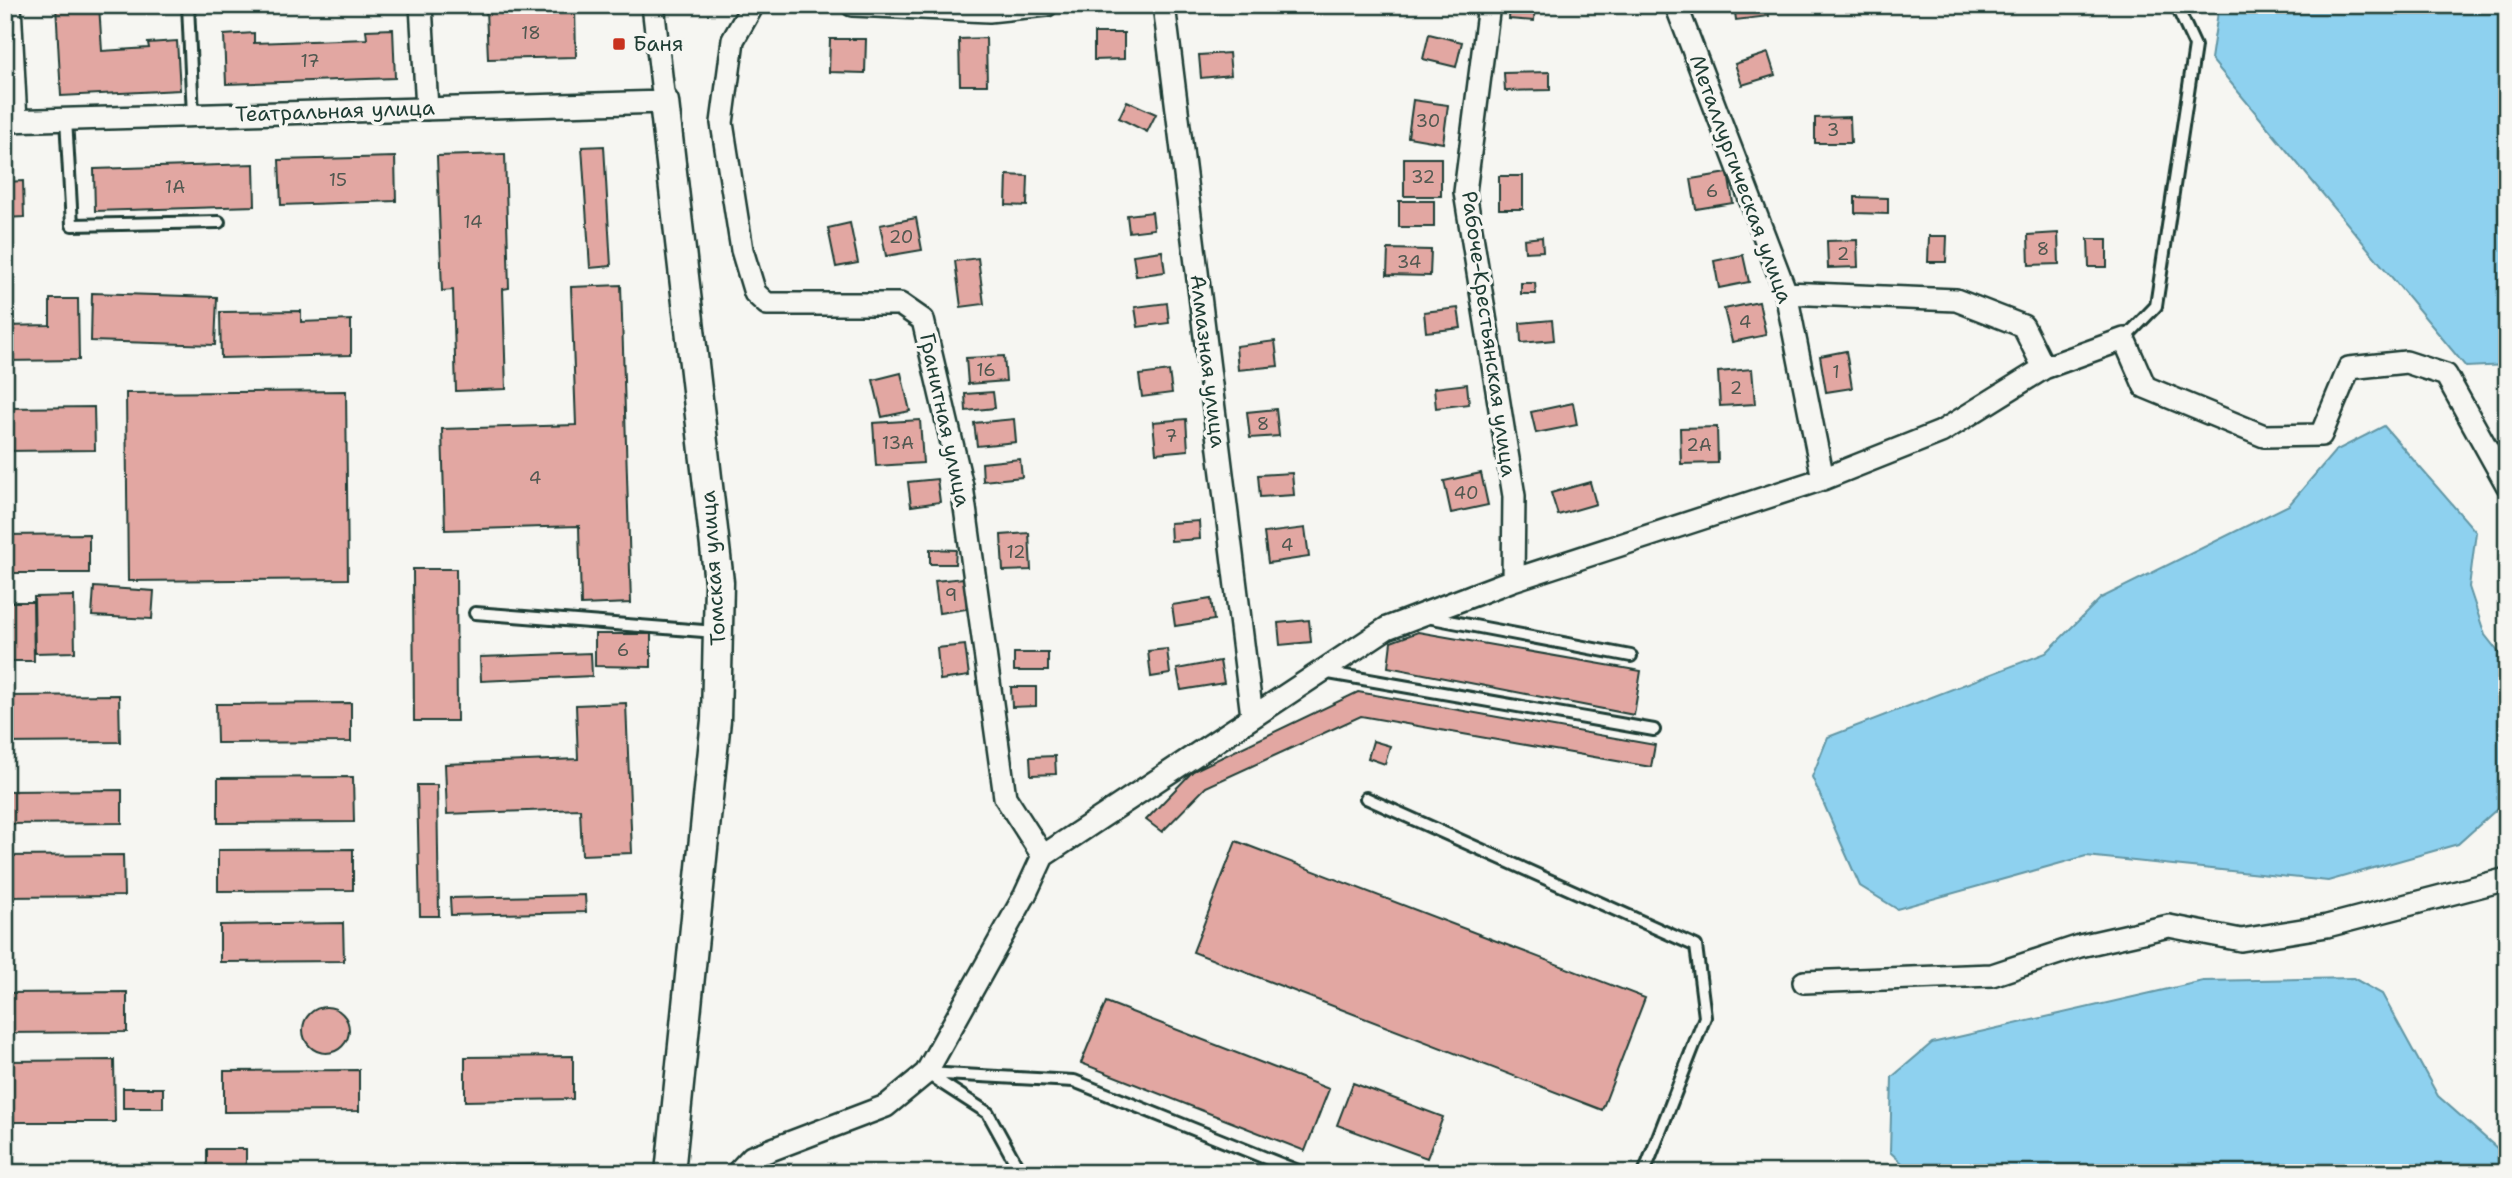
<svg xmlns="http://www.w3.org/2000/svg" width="2512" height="1178" viewBox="0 0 2512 1178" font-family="'Shantell Sans',sans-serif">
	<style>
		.water { fill: #8ed1ef; stroke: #6296a4; stroke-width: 2 }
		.building { fill: #e2a7a2; stroke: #1f3d34; stroke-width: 2 }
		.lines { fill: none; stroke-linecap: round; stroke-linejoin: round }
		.service-casing { stroke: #1f3d34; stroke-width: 16 }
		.minor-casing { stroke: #1f3d34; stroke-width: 26 }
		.tertiary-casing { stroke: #1f3d34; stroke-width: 33 }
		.service { stroke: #f6f6f2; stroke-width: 10 }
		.minor { stroke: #f6f6f2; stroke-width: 21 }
		.tertiary { stroke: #f6f6f2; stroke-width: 28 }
		.poi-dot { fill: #c8321e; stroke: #f6f6f2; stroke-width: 2.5 }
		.labels { text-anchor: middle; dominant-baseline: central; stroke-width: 7; stroke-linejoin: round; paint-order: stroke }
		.number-label { font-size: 18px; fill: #505850 }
		.poi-label { font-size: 21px; fill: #1f3d34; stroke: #f6f6f2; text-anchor: start }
		.street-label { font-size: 21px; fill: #1f3d34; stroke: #f6f6f2 }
	</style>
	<rect width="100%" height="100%" fill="#f6f6f2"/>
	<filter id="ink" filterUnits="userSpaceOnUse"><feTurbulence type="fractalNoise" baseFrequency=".0143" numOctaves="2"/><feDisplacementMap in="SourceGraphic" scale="14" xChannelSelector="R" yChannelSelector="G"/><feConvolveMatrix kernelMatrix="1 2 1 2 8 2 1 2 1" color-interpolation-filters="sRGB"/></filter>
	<g filter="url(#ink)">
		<path class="water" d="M2219,5H2507V365L2466,367L2211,59Z
			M2384,426L2476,532L2469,587L2485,635L2507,663V800L2458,844L2328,881L2086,856L1897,909L1860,886L1812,777L1828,737L2046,653L2101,598L2289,505L2335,451Z
			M2353,978L2382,994L2438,1096L2507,1157V1173H1913L1890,1152L1892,1077L1932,1043L2203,981Z"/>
		<path class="building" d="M56,5H99L102,51L149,48L148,43L177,41L180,90L61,96Z
			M534,5L575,7L576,57L488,59L486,9L534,8Z
			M1510,5H1535L1534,21L1509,19Z
			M1734,5H1767L1769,16L1736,20Z
			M393,29L395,78L226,84L224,35L254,33V43L367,39L366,30Z
			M1094,33H1124V59L1094,60Z
			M1429,34L1462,42L1456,67L1423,59Z
			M986,38L987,85H960L959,39Z
			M830,39H866L865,73L829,72Z
			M1229,53L1231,75L1201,78L1199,55Z
			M1768,53L1775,75L1742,85L1735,64Z
			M1550,72V90L1505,91L1504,73Z
			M1413,100L1448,105L1443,143L1408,137Z
			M1127,101L1156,114L1147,132L1119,118Z
			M1850,117L1851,143H1815V118Z
			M604,146L611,266L590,268L582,147Z
			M505,154L509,288L503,289L506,389L456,391L453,290L442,291L437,156Z
			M395,157L396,201L281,205L279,160Z
			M1404,158H1441V196H1404Z
			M254,164L255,206L95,211L94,169Z
			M1728,173L1733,203L1696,209L1691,179Z
			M1007,175L1028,176L1027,206L1006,205Z
			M1499,176H1523V209H1499Z
			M23,181L24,217L5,218V182Z
			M1855,197L1888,198V214L1855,213Z
			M1399,201H1434V227H1399Z
			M1152,212L1154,229L1129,232L1127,215Z
			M916,218L922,250L886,256L880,225Z
			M850,223L858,263L836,267L828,228Z
			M2058,233L2059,264L2029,265L2028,235Z
			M1929,236H1947L1946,262H1928Z
			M1542,237L1543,251L1525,252L1524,239Z
			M2088,239H2107V267H2089Z
			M1857,240L1858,267L1828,268L1827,241Z
			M1388,249L1431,250L1430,276L1387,275Z
			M1162,251L1165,272L1136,276L1133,255Z
			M1743,255L1749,282L1719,288L1714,261Z
			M978,258L984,304L961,307L955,261Z
			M1521,283H1535L1536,294H1521Z
			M621,285L631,603L581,605L579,526L445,530L442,429L576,425L571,287Z
			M92,293L217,297L215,345L91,341Z
			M50,299H78L79,360L5,361V326L50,325Z
			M1759,302L1766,335L1732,342L1724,309Z
			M1167,303L1169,323L1138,327L1135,307Z
			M1458,308L1461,328L1426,332L1424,312Z
			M301,311V322L351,320V355L221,358L220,312Z
			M1552,320L1554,340L1521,343L1520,323Z
			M1275,341L1278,366L1238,370L1236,346Z
			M1846,351L1852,388L1826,392L1820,356Z
			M1004,356L1006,381L968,384L966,358Z
			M1752,369L1755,404L1720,406L1718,372Z
			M1169,371L1172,393L1142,397L1139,375Z
			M901,373L910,411L882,417L873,380Z
			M1467,384L1469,404L1436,408L1434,388Z
			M346,391L348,579L128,581L126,393Z
			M993,392L995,408L966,411L965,394Z
			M1573,403L1577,425L1536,433L1531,412Z
			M94,407L95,450L5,451V408Z
			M1276,409L1279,436L1250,438L1247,412Z
			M1014,419L1016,442L977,446L974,423Z
			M1186,419L1188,450L1156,453L1153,422Z
			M920,420L923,463L876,466L873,423Z
			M1717,427L1718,463L1681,464L1680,428Z
			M1020,459L1022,477L983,481L982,463Z
			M1292,473L1294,495L1260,497L1258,475Z
			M1481,473L1488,505L1451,513L1444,481Z
			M937,479L940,502L911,506L908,482Z
			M1590,482L1596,504L1558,515L1551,493Z
			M1199,521L1200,539L1171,541L1170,523Z
			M1305,528L1309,557L1268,563L1264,533Z
			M1029,533L1031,570L1003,571L1001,535Z
			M89,534V573H5V535Z
			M930,549L956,550L955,564H930Z
			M413,569H456L457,721H414Z
			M964,578L967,609L939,613L935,581Z
			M94,587L154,591L152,619L92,616Z
			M74,596L75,652L35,653L34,597Z
			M1211,599L1214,620L1175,626L1172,605Z
			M5,602H33L34,661H5Z
			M1309,620L1311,642L1280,645L1278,623Z
			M1418,632L1641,671L1634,715L1388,667L1391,642Z
			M595,634H651V667L595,666Z
			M965,645L969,676L940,680L937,648Z
			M1167,649L1170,674L1151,677L1148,651Z
			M591,653L592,676L481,681L480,657Z
			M1014,653H1048V671H1014Z
			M1220,661L1224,683L1181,690L1177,669Z
			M1011,687H1036V706L1012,707Z
			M1358,692L1655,745L1651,767L1361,716L1206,787L1162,832L1146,820L1193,771Z
			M119,695L120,742L5,743V696Z
			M351,703V742L217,743L216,704Z
			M626,703L632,853L582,855L580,809L447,814L445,764L578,759L576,705Z
			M1373,741L1390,746L1385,764L1368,758Z
			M1055,756L1056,774L1031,775L1030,757Z
			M353,777L354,822L218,823V778Z
			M417,785H437L439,916H420Z
			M122,790V823L5,824V791Z
			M1236,841L1645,998L1602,1110L1193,952Z
			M353,849V890L218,891V850Z
			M123,855L124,896L5,897V856Z
			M585,895L586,912L451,915L450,898Z
			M343,923L344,961L220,962V925Z
			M127,992V1032L5,1033V993Z
			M1106,1002L1329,1089L1305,1151L1081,1063Z
			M303 1030a23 23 0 1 1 46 0a23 23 0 1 1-46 0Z
			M573,1056V1099L465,1101V1057Z
			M114,1060L115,1122H5V1061Z
			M359,1070V1111L224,1112V1071Z
			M1353,1083L1443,1117L1427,1158L1337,1125Z
			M123,1088H163V1108H123Z
			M207,1149H246V1173H207Z
			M588,1164V1173H446V1166Z"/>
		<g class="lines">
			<defs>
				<path id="service" d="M188,5L193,116
					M66,119L72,225L219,222
					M2124,339L2156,306L2195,46L2176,5
					M475,613L716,632
					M1427,617L1631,656
					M1323,672L1654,730
					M1366,798L1696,946L1705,1017L1644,1173
					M1021,1173L988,1113L926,1073L1074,1081L1303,1173"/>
				<path id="minor" d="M10,5L16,121
					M421,5L427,109
					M753,5L733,40L722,123L742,250L755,293L767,304H900L923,320L962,486L1005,797L1043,856
					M852,5L989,11L1047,5
					M1164,5L1252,716
					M1489,5L1465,192L1514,496L1513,580
					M1676,5L1786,293L1823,479
					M5,121L664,102L653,5
					M1786,293L1956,300L2023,326L2044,368
					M1804,982L1992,975L2080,946L2169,926L2241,940L2327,926L2507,879
					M737,1173L752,1157L886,1106L926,1073L1025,895L1043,856L1387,628L1513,580L1823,479L1941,432L2044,368L2124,339L2145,387L2264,436L2321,435L2349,368L2406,362L2446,375L2507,485"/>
				<path id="tertiary" d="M664,102L719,582L716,720L670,1173"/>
			</defs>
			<use href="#service" class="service-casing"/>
			<use href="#minor" class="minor-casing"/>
			<use href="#tertiary" class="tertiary-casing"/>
			<use href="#service" class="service"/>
			<use href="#minor" class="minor"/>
			<use href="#tertiary" class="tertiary"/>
		</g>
	</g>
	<rect class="poi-dot" x="612" y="37" width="14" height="14" rx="3.5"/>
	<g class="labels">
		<g class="number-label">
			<text x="531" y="33">18</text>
			<text x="310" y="61">17</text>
			<text x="1428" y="121">30</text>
			<text x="1833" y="130">3</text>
			<text x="1423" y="177">32</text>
			<text x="338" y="180">15</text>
			<text x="175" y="187">1А</text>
			<text x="1712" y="191">6</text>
			<text x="473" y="222">14</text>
			<text x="901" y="237">20</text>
			<text x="2043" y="249">8</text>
			<text x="1843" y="254">2</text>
			<text x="1409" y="262">34</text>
			<text x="1745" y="322">4</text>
			<text x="986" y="370">16</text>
			<text x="1836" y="372">1</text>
			<text x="1736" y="388">2</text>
			<text x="1263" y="424">8</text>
			<text x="1171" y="436">7</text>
			<text x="898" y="443">13А</text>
			<text x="1699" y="445">2А</text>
			<text x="535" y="478">4</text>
			<text x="1466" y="493">40</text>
			<text x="1287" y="545">4</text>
			<text x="1016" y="552">12</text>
			<text x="951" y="595">9</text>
			<text x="623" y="650">6</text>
		</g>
		<g class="poi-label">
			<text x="633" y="44">Баня</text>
		</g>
		<g class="street-label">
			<text transform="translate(335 111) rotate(-2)">Театральная улица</text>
			<text transform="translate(1741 179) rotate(70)">Металлургическая улица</text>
			<text transform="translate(1489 334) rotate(82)">Рабоче-Крестьянская улица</text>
			<text transform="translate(1208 361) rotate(83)">Алмазная улица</text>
			<text transform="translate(945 420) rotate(78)">Гранитная улица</text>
			<text transform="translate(713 568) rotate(-94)">Томская улица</text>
		</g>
	</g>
	<rect width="2512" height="1178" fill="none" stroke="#f6f6f2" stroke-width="28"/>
	<rect x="14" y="14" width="2484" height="1150" fill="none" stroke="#1f3d34" stroke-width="2.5" filter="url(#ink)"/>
</svg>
